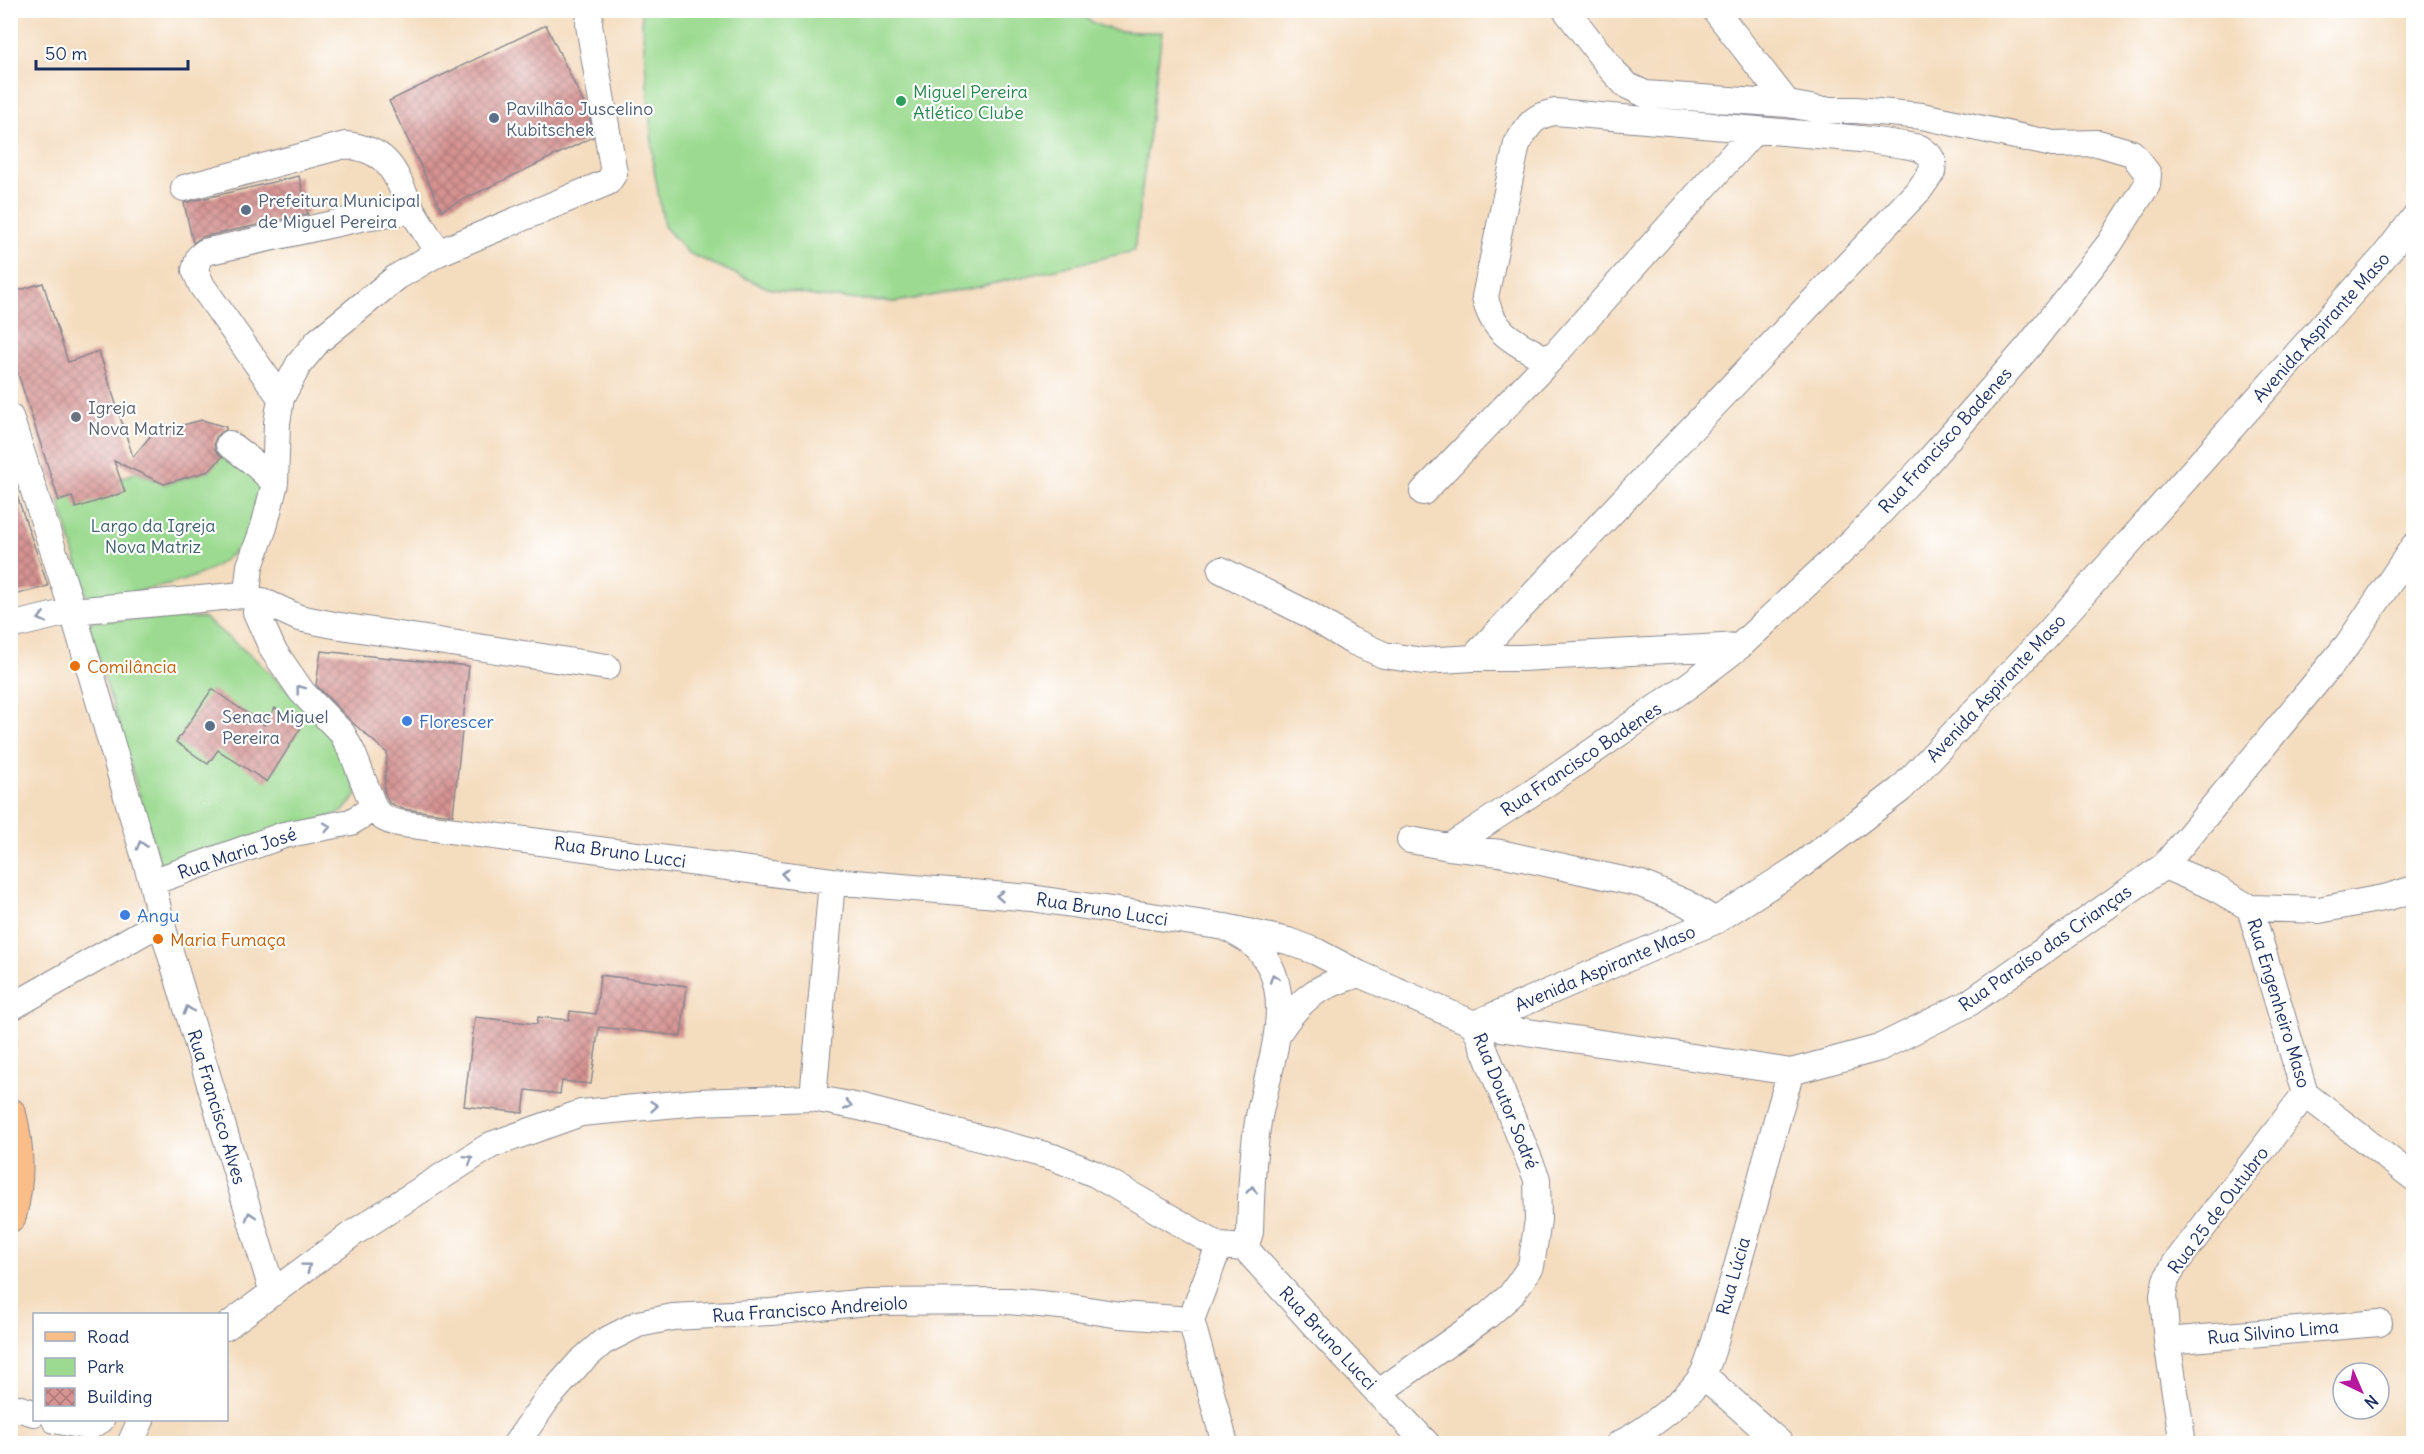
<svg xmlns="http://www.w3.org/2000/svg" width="2424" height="1454" viewBox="0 0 2424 1454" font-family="Delius,sans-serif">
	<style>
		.green { fill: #9bda90; stroke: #5b8477; stroke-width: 1.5 }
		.building { fill: url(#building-cross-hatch) }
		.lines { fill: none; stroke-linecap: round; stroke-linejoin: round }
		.minor-casing { stroke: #88868e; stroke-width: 28 }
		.major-casing { stroke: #88868e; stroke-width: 34 }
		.minor { stroke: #fff; stroke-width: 26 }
		.major { stroke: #f8bd89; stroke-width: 32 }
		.oneway { stroke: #8d97ae }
		.leisure-dot { fill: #2e9e5b; stroke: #fff; stroke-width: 2 }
		.service-dot { fill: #5c6f8a; stroke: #fff; stroke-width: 2 }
		.worship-dot { fill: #6b7280; stroke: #fff; stroke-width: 2 }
		.food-dot { fill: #e8710a; stroke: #fff; stroke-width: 2 }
		.shop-dot { fill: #3f7fe0; stroke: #fff; stroke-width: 2 }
		.labels { text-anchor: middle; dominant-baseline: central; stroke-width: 4.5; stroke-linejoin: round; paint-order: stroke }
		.leisure-label { font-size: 18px; fill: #27864d; stroke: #fff; text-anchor: start }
		.service-label { font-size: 18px; fill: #4e5e75; stroke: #fff; text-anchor: start }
		.street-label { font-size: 18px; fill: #1b2f5e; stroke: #fff }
		.worship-label { font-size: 18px; fill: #5b616d; stroke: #fff; text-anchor: start }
		.park-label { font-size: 18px; fill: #41626d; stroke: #fff }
		.food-label { font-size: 18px; fill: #c56008; stroke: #fff; text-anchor: start }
		.shop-label { font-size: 18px; fill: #366cbe; stroke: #fff; text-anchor: start }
	</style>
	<defs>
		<pattern id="building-cross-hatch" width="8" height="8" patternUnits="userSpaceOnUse" patternTransform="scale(1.5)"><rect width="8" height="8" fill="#d69391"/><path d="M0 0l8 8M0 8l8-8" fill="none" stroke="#ad787a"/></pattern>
	</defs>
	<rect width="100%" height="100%" fill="#fff"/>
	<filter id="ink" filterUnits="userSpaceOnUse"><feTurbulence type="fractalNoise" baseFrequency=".0167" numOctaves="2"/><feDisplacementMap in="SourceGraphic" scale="12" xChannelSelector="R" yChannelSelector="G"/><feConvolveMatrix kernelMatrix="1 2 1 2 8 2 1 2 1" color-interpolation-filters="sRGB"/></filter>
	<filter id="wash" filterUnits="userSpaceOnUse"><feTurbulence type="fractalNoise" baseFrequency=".008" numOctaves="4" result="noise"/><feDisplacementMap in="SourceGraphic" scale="24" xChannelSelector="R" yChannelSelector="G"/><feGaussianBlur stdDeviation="1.35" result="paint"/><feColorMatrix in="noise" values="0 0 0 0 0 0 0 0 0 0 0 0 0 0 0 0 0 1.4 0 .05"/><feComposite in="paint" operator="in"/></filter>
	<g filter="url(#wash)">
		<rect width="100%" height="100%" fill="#f4dcbe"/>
		<path class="green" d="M1076,10C1098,34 1132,32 1162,32L1134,251L974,288L896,302L820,297L768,288L688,253L664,226L654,169L641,11Z
			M228,450L264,488C260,501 259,517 252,528C219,588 147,587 88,600L59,501L137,472L164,484L209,471Z
			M158,618H204L255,659L294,696L324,729L347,761L357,795L342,812L163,875L88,622Z"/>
		<g id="blocks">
			<path class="building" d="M546,25L589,114L593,137L442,210L389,101Z
				M299,176L308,214L202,237L193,243L184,203Z
				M43,283L68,362L99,351L133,457L153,433L202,420L226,427V430L217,435L214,442L215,450L222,457L209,471L164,484L114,461L125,492L76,508L72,497L59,501L10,349V293Z
				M13,484L48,586L10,596V485Z
				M321,651L469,666L453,815L403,809L389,803L384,791L387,753L353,723L316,685Z
				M212,689L264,725L275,708L302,726L267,782L218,750L208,764L176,742Z
				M600,975L687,986L681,1036L599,1027L591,1084L562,1081L560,1094L526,1090L523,1113L464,1106L475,1017L537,1024L538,1017L569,1020L570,1011L596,1014Z"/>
		</g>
	</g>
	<g filter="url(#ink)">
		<use href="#blocks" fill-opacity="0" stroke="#88868e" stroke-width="1.5"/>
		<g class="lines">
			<defs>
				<path id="minor" d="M1566,10L1612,70L1626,85L1645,94L1788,104
					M184,188L345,145C391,150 394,172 412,210
					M281,398L202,286L195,270L199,257L205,252L365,217L412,210L438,253
					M10,417L71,605L152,882L161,922L273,1293
					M229,444L254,463L275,483
					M1423,492L1549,361L1755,130
					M1221,570L1308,614L1350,640L1384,655L1423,661L1473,658H1522L1740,646
					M247,593L250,566L264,527L275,483L277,423L281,398L299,364L318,341L397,277L438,253L608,182L614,173L589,25L590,10
					M262,601L299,618L334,625L607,667
					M10,626L73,611L243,595
					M1473,658L1920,189L1932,172L1933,162L1929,155L1920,148L1904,145L1861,139L1555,112C1532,116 1529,125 1517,144L1485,297C1493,336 1518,343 1549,361
					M374,808C382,822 397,823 411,825L832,881L1031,898L1225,927C1234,932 1245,937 1253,944C1303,989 1267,1067 1258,1122C1252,1158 1251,1196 1250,1232L1245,1248
					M1410,840L1449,847L1500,853L1641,884L1686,903L1715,921
					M1449,847L1547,783L1689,685L1740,646L1854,540L1925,465L2029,346L2110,243L2147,185L2148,174L2132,153L2098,143L2053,144L1922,116L1856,110H1821L1788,104L1715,10
					M2164,866L2212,886L2250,908L2305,1094L2414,1178
					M152,882L284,835L351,822L374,808L353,754L342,733L302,692L273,650L256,612
					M2250,908L2319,910L2388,897L2414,889
					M1225,927L1288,941L1317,952L1359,974L1474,1024L1791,1072L1879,1048L1969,1003L2164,866L2348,644L2414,546
					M10,1008L161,922
					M1280,1030C1303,995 1320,986 1359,974
					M813,1098L832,881
					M1219,1246L1191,1320L1225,1444
					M1245,1248L1319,1330L1427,1444
					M226,1327L352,1234L491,1145L581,1113L698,1102L813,1098L859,1107L1053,1157L1095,1174L1219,1246L1245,1248
					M2167,1341L2379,1323
					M1703,1375L1781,1444
					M1378,1393L1487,1316L1511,1295L1531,1266L1538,1220L1537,1179L1474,1024L1715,921L1796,869L1901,789L2041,641L2382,259L2414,218
					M10,1406L34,1413
					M55,1420L89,1427L101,1420
					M130,1444L141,1420
					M516,1444L548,1398L579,1363L603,1342L638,1324L673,1317L771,1312L867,1302L1009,1301L1070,1307L1120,1315L1191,1320
					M1619,1444C1643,1433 1690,1398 1703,1374C1712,1358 1718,1328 1724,1309C1750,1231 1766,1151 1791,1072
					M2183,1444L2167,1341L2163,1296L2166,1280L2175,1264L2305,1094"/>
				<path id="major" d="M10,1114C19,1149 19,1181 10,1216"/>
			</defs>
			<use href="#minor" class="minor-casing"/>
			<use href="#major" class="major-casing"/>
			<use href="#minor" class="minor"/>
			<use href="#major" class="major"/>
		</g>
		<defs><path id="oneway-chevron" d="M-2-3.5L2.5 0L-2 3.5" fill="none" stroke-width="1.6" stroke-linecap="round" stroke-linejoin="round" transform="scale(1.5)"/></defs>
		<g class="oneway">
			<use href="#oneway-chevron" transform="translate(42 618) rotate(166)"/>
			<use href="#oneway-chevron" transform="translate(300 689) rotate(-128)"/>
			<use href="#oneway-chevron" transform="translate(327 827) rotate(-8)"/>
			<use href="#oneway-chevron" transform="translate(141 845) rotate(-106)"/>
			<use href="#oneway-chevron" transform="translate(785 874) rotate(-172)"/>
			<use href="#oneway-chevron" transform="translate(1000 896) rotate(-176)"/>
			<use href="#oneway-chevron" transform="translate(1274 978) rotate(-110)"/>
			<use href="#oneway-chevron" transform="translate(188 1010) rotate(-107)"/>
			<use href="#oneway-chevron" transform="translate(848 1105) rotate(11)"/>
			<use href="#oneway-chevron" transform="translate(654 1106) rotate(-5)"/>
			<use href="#oneway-chevron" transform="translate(469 1159) rotate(-32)"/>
			<use href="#oneway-chevron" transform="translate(1252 1190) rotate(-86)"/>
			<use href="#oneway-chevron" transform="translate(250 1216) rotate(-107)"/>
			<use href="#oneway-chevron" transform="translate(307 1267) rotate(-37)"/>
		</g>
	</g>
	<circle class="leisure-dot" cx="901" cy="101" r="6"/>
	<g class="service-dot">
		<circle cx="494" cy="118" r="6"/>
		<circle cx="246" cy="210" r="6"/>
		<circle cx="210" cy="726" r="6"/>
	</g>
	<circle class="worship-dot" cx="76" cy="417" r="6"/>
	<g class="food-dot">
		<circle cx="75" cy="666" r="6"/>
		<circle cx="158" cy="939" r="6"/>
	</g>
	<g class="shop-dot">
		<circle cx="407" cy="721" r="6"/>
		<circle cx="125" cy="915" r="6"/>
	</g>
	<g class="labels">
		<g class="leisure-label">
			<text x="913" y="91">Miguel Pereira<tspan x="913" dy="21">Atlético Clube</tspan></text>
		</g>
		<g class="service-label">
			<text x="506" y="108">Pavilhão Juscelino<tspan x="506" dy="21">Kubitschek</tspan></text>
			<text x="258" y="200">Prefeitura Municipal<tspan x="258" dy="21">de Miguel Pereira</tspan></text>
			<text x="222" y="716">Senac Miguel<tspan x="222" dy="21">Pereira</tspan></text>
		</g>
		<g class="street-label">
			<text transform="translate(2321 327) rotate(-48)">Avenida Aspirante Maso</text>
			<text transform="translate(1945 440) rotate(-48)">Rua Francisco Badenes</text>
			<text transform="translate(1996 688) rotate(-47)">Avenida Aspirante Maso</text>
			<text transform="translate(1581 759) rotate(-34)">Rua Francisco Badenes</text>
			<text transform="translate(620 852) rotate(8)">Rua Bruno Lucci</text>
			<text transform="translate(237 853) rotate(-19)">Rua Maria José</text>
			<text transform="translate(1102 909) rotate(9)">Rua Bruno Lucci</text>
			<text transform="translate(2045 948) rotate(-35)">Rua Paraíso das Crianças</text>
			<text transform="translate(1605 968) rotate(-23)">Avenida Aspirante Maso</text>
			<text transform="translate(2279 1003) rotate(73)">Rua Engenheiro Maso</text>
			<text transform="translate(1506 1101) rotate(68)">Rua Doutor Sodré</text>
			<text transform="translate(217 1107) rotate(73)">Rua Francisco Alves</text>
			<text transform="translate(2218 1210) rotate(-53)">Rua 25 de Outubro</text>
			<text transform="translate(1733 1276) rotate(-74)">Rua Lúcia</text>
			<text transform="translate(810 1309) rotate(-4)">Rua Francisco Andreiolo</text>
			<text transform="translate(2273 1332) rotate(-5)">Rua Silvino Lima</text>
			<text transform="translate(1328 1338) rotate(47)">Rua Bruno Lucci</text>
		</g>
		<g class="worship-label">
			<text x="88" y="407">Igreja<tspan x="88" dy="21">Nova Matriz</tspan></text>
		</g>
		<g class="park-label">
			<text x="153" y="525">Largo da Igreja<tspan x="153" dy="21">Nova Matriz</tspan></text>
		</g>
		<g class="food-label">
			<text x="87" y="666">Comilância</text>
			<text x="170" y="939">Maria Fumaça</text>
		</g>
		<g class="shop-label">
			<text x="419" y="721">Florescer</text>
			<text x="137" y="915">Angu</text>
		</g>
	</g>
	<rect width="2424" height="1454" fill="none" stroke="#fff" stroke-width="36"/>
	<rect x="33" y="1313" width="195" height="108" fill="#ffffff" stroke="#a4acbf" stroke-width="1.5"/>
	<rect x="45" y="1332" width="30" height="9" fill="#f8bd89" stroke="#a4acbf" stroke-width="1.5"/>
	<text x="87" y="1343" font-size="18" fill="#1b2f5e">Road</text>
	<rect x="45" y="1358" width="30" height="18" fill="#9bda90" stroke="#a4acbf" stroke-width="1.5"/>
	<text x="87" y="1373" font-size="18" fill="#1b2f5e">Park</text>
	<rect x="45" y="1388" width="30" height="18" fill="url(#building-cross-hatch)" stroke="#a4acbf" stroke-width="1.5"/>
	<text x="87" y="1403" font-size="18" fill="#1b2f5e">Building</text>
	<g transform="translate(2361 1391) rotate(136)"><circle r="28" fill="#ffffff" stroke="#a4acbf" stroke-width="1.5"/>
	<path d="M0-4.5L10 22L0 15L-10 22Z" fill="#b5179e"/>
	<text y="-9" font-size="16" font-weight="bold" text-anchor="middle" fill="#1b2f5e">N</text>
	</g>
	<path d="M36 60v9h152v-9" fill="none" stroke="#1b2f5e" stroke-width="3"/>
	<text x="45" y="60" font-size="18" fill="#1b2f5e" stroke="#ffffff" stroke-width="4.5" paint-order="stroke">50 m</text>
</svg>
